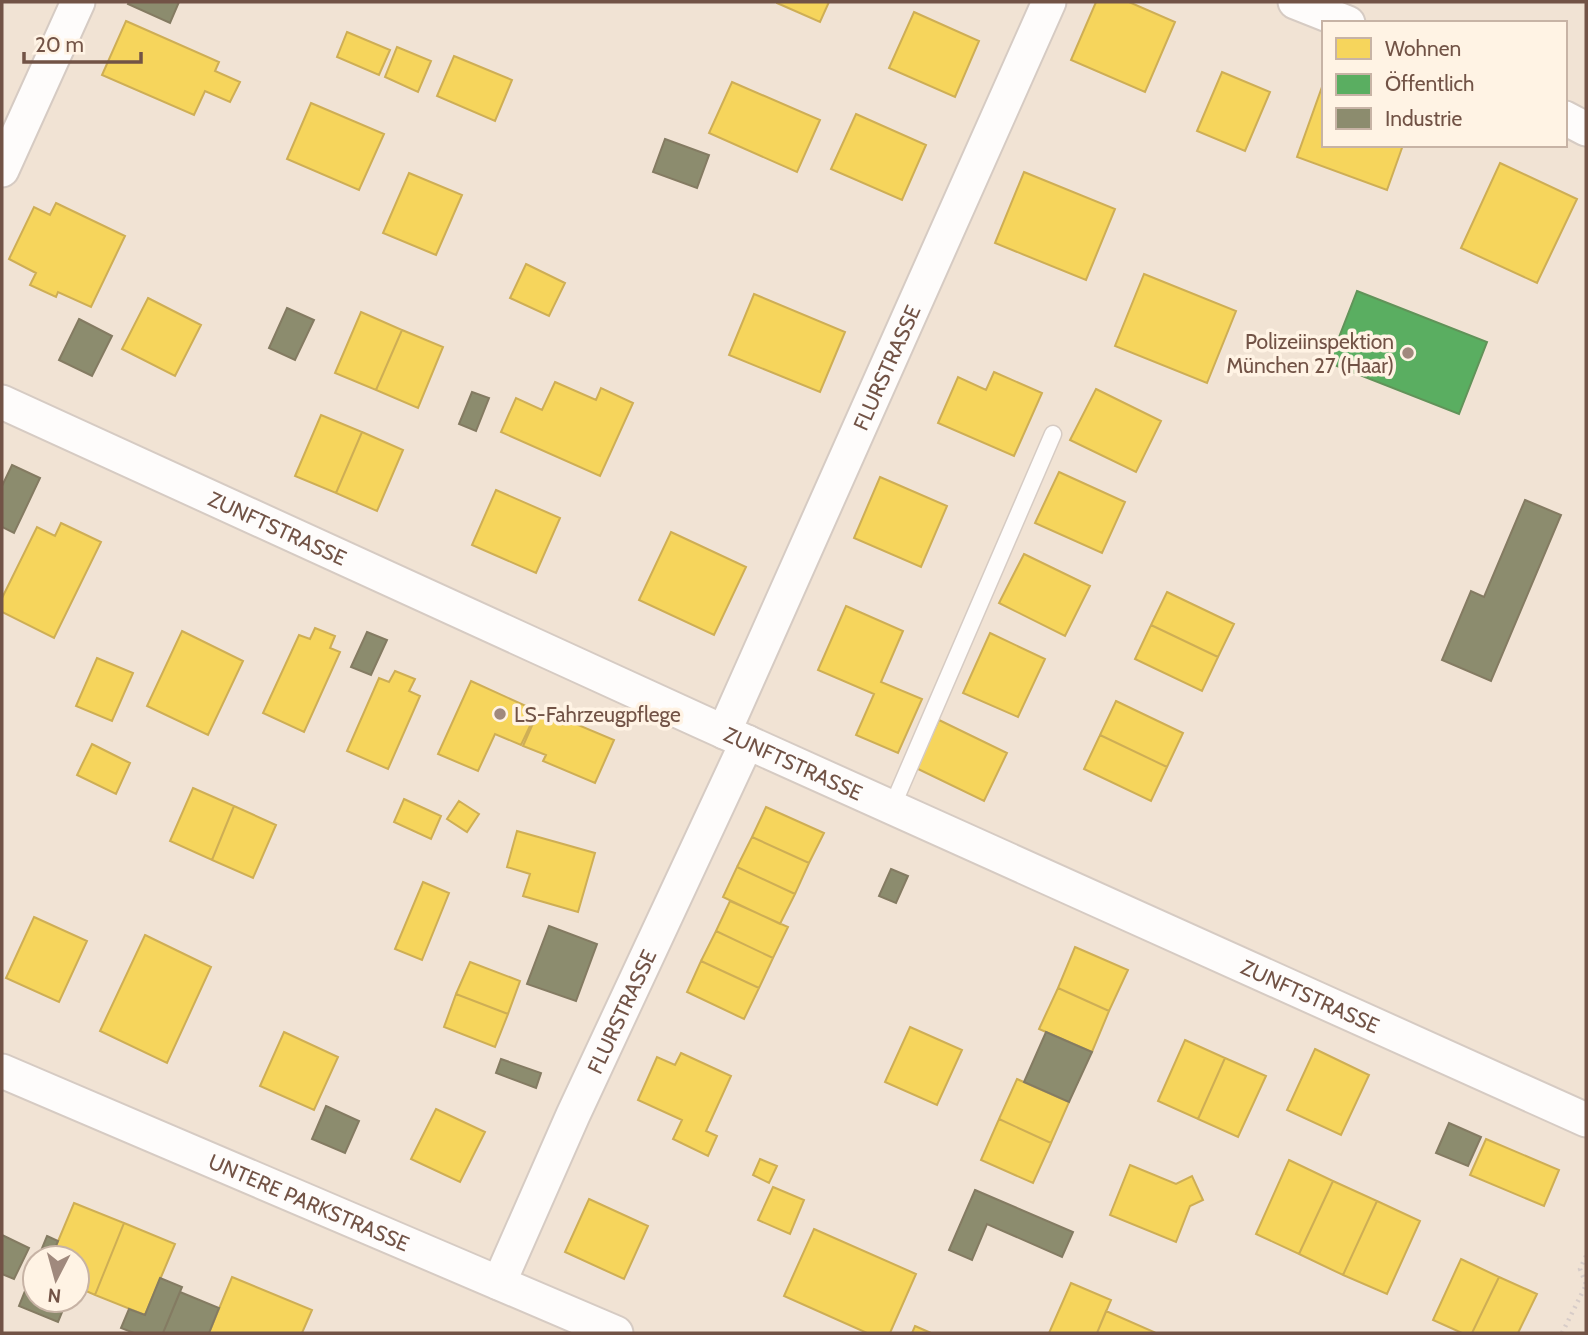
<svg xmlns="http://www.w3.org/2000/svg" width="1588" height="1335" viewBox="0 0 1588 1335" font-family="Cabin,sans-serif">
	<style>
		.residential { fill: #f1e3d4; fill-rule: evenodd }
		.homes { fill: #f6d55c; stroke: #ceae55; stroke-width: 2 }
		.public { fill: #5aae61; stroke: #619359; stroke-width: 2 }
		.industry { fill: #8c8c6e; stroke: #847b62; stroke-width: 2 }
		.lines { fill: none; stroke-linecap: round; stroke-linejoin: round }
		.service-casing { stroke: #d6cbc3; stroke-width: 19 }
		.minor-casing { stroke: #d6cbc3; stroke-width: 37 }
		.path { stroke: #d7ccc8; stroke-width: 4.5; stroke-dasharray: 2 5; stroke-linecap: butt }
		.service { stroke: #fefcfb; stroke-width: 16 }
		.minor { stroke: #fefcfb; stroke-width: 33 }
		.poi-dot { fill: #a0897d; stroke: #fff3e4; stroke-width: 2.5 }
		.labels { text-anchor: middle; dominant-baseline: central; stroke-width: 7; stroke-linejoin: round; paint-order: stroke }
		.poi-label { font-size: 21px; fill: #725346; stroke: #fff3e4; text-anchor: end }
		.street-label { font-size: 21px; fill: #725346; stroke: #fff3e4 }
	</style>
	<rect width="100%" height="100%" fill="#f5eee4"/>
	<path class="residential" d="M2,2H1586V1333H2ZM1324,23H1565V145H1324ZM35,1258H77V1300H35Z"/>
	<path class="homes" d="M777,2H829L820,22L777,3Z
		M1096,2H1129L1175,22L1145,92L1071,60Z
		M914,12L979,41L955,97L889,68Z
		M126,21L219,62L215,71L240,82L230,102L205,91L194,115L102,75Z
		M347,32L390,50L379,75L337,57Z
		M397,47L431,61L418,92L385,77Z
		M454,56L512,80L495,121L437,96Z
		M1222,72L1270,92L1245,151L1197,131Z
		M732,82L820,120L797,172L709,133Z
		M1322,87L1324,88V145H1403L1387,190L1297,157Z
		M311,103L384,134L359,190L287,159Z
		M856,114L926,145L902,200L831,169Z
		M1500,163L1577,199L1537,283L1461,248Z
		M1024,172L1115,209L1086,280L995,243Z
		M409,173L462,195L436,255L383,233Z
		M56,203L125,236L91,307L58,292L56,297L30,285L36,273L9,259L34,207L50,215Z
		M526,264L565,283L549,316L510,298Z
		M1144,274L1236,311L1207,383L1115,346Z
		M754,294L845,332L820,392L729,355Z
		M148,298L201,325L175,376L122,349Z
		M361,312L402,330L376,390L335,373Z
		M402,330L443,347L418,408L376,390Z
		M994,372L1042,393L1014,456L938,423L958,377L986,390Z
		M555,382L596,400L601,388L633,403L600,476L501,432L516,398L542,410Z
		M1096,389L1161,421L1136,472L1070,440Z
		M321,415L362,432L336,493L295,476Z
		M362,432L403,450L377,511L336,493Z
		M1059,472L1125,502L1102,553L1035,523Z
		M880,477L947,506L921,567L854,538Z
		M496,490L560,518L536,573L472,545Z
		M61,523L101,542L54,638L2,612V598L37,527L55,536Z
		M671,532L746,567L714,635L639,600Z
		M1024,554L1090,586L1065,636L999,603Z
		M1167,592L1234,624L1218,657L1151,625Z
		M846,606L903,631L881,682L922,699L898,753L856,735L874,694L818,670Z
		M1151,625L1218,657L1202,691L1135,659Z
		M315,628L335,636L330,648L340,652L304,732L263,713L299,635L310,639Z
		M182,631L243,661L208,735L147,706Z
		M990,633L1045,659L1018,717L963,693Z
		M97,658L133,673L112,721L76,706Z
		M395,671L415,679L409,691L420,696L388,769L347,751L379,678L389,682Z
		M471,681L537,711L521,745L495,734L478,771L438,754Z
		M1116,701L1183,733L1167,767L1100,735Z
		M538,712L562,723L564,719L614,740L595,783L543,761L546,755L523,746Z
		M939,720L1007,753L984,801L916,768Z
		M1100,735L1167,767L1151,801L1084,769Z
		M92,744L130,763L116,794L77,775Z
		M193,788L234,806L212,860L170,841Z
		M404,799L441,816L431,839L394,822Z
		M459,801L479,814L467,832L447,819Z
		M234,806L276,825L253,878L212,860Z
		M766,807L824,833L809,863L752,837Z
		M517,831L595,853L578,912L523,896L530,874L507,867Z
		M752,837L809,863L795,894L737,867Z
		M737,867L795,894L780,924L723,897Z
		M423,882L449,893L422,960L395,949Z
		M730,901L788,927L773,958L716,931Z
		M34,917L87,941L59,1002L6,978Z
		M716,931L773,958L759,988L701,961Z
		M145,935L211,967L167,1063L100,1031Z
		M1075,947L1128,970L1109,1011L1058,988Z
		M701,961L759,988L744,1019L687,992Z
		M470,962L520,981L508,1014L456,994Z
		M1058,988L1109,1011L1092,1052L1039,1029Z
		M456,994L508,1014L495,1047L444,1027Z
		M910,1027L962,1050L937,1105L885,1082Z
		M284,1032L338,1057L314,1110L260,1086Z
		M1185,1040L1225,1058L1198,1119L1158,1101Z
		M1315,1049L1369,1075L1341,1135L1287,1110Z
		M681,1053L731,1076L706,1131L717,1136L708,1156L673,1139L682,1120L638,1100L657,1057L675,1065Z
		M1225,1058L1266,1076L1238,1137L1198,1119Z
		M1017,1079L1069,1102L1051,1143L999,1119Z
		M436,1109L485,1132L460,1182L411,1159Z
		M999,1119L1051,1143L1033,1183L981,1160Z
		M1486,1139L1559,1170L1544,1206L1470,1175Z
		M760,1159L777,1166L769,1183L753,1175Z
		M1289,1160L1333,1181L1299,1254L1256,1234Z
		M1130,1165L1176,1184L1192,1176L1203,1200L1190,1206L1176,1242L1110,1215Z
		M1333,1181L1377,1201L1343,1275L1299,1254Z
		M773,1187L804,1200L790,1234L758,1220Z
		M589,1199L648,1226L624,1279L565,1252Z
		M1377,1201L1420,1221L1387,1294L1343,1275Z
		M74,1203L124,1223L95,1295L77,1287V1258H51Z
		M124,1223L175,1244L145,1315L95,1295Z
		M814,1229L916,1274L890,1333H867L784,1296Z
		M1461,1259L1499,1277L1472,1333H1462L1433,1320Z
		M232,1277L312,1310L302,1333H209Z
		M1499,1277L1537,1294L1518,1333H1472Z
		M1071,1283L1111,1300L1097,1333H1049Z
		M1106,1311L1154,1332L1153,1333H1097Z
		M915,1326L931,1333H912Z"/>
	<path class="public" d="M1357,291L1487,342L1459,414L1329,363Z"/>
	<path class="industry" d="M129,2H179L170,23L128,4Z
		M665,139L709,155L697,188L653,172Z
		M287,308L314,320L295,360L269,348Z
		M79,319L112,336L92,376L59,360Z
		M472,392L489,398L476,431L459,424Z
		M12,465L40,478L14,533L2,527V486Z
		M1525,500L1561,515L1491,681L1442,660L1471,591L1484,597Z
		M367,632L387,640L371,675L351,667Z
		M891,869L908,876L896,903L879,896Z
		M549,926L597,944L576,1001L527,984Z
		M1046,1032L1092,1052L1069,1102L1024,1082Z
		M501,1059L541,1073L536,1088L496,1073Z
		M326,1106L359,1121L345,1153L312,1139Z
		M1449,1123L1481,1137L1468,1166L1436,1153Z
		M975,1190L1073,1232L1062,1257L987,1224L972,1260L949,1250Z
		M2,1235L29,1248L14,1279L2,1274Z
		M47,1236L58,1241L51,1258H38Z
		M35,1266V1300H67L58,1322L19,1306Z
		M160,1278L182,1287L163,1333H134L121,1328L129,1309L145,1315Z
		M180,1292L219,1308L209,1333H163Z"/>
	<g class="lines">
		<defs>
			<path id="service" d="M892,807L1053,434"/>
			<g id="minor">
				<path d="M1295,2L1348,23"/>
				<path d="M1565,118L1586,129"/>
				<path d="M2,170L78,2"/>
				<path id="s1" d="M2,402L700,721L1586,1120"/>
				<path id="s2" d="M724,732L1049,2"/>
				<path id="s3" d="M2,1071L616,1333"/>
				<path id="s4" d="M499,1283L573,1115L747,742"/>
			</g>
		</defs>
		<use href="#service" class="service-casing"/>
		<use href="#minor" class="minor-casing"/>
		<path class="path" d="M1586,1256L1580,1269L1586,1284
			M1562,1333L1586,1285"/>
		<use href="#service" class="service"/>
		<use href="#minor" class="minor"/>
	</g>
	<g class="poi-dot">
		<circle cx="1408" cy="353" r="7"/>
		<circle cx="500" cy="714" r="7"/>
	</g>
	<g class="labels">
		<g class="poi-label">
			<text x="1394" y="341">Polizeiinspektion<tspan x="1394" dy="24">München 27 (Haar)</tspan></text>
			<text x="514" y="714" text-anchor="start">LS-Fahrzeugpflege</text>
		</g>
		<g class="street-label">
			<text stroke="none"><textPath href="#s2" startOffset="399">FLURSTRASSE</textPath></text>
			<text stroke="none"><textPath href="#s1" startOffset="303">ZUNFTSTRASSE</textPath></text>
			<text stroke="none"><textPath href="#s1" startOffset="870">ZUNFTSTRASSE</textPath></text>
			<text stroke="none"><textPath href="#s1" startOffset="1437">ZUNFTSTRASSE</textPath></text>
			<text stroke="none"><textPath href="#s4" startOffset="298">FLURSTRASSE</textPath></text>
			<text stroke="none"><textPath href="#s3" startOffset="334">UNTERE PARKSTRASSE</textPath></text>
		</g>
	</g>
	<rect width="1588" height="1335" fill="none" stroke="#725346" stroke-width="7"/>
	<rect x="1322" y="21" width="245" height="126" fill="#fff3e4" stroke="#c7b3a5" stroke-width="2"/>
	<rect x="1336" y="38" width="35" height="21" fill="#f6d55c" stroke="#c7b3a5" stroke-width="2"/>
	<text x="1385" y="56" font-size="21" fill="#725346">Wohnen</text>
	<rect x="1336" y="74" width="35" height="21" fill="#5aae61" stroke="#c7b3a5" stroke-width="2"/>
	<text x="1385" y="91" font-size="21" fill="#725346">Öffentlich</text>
	<rect x="1336" y="108" width="35" height="21" fill="#8c8c6e" stroke="#c7b3a5" stroke-width="2"/>
	<text x="1385" y="126" font-size="21" fill="#725346">Industrie</text>
	<g transform="translate(56 1279) rotate(186)"><circle r="33" fill="#fff3e4" stroke="#c7b3a5" stroke-width="2"/>
	<path d="M0-5L12 26L0 18L-12 26Z" fill="#a0897d"/>
	<text y="-10" font-size="19" font-weight="bold" text-anchor="middle" fill="#725346">N</text>
	</g>
	<path d="M24 52v10h117v-10" fill="none" stroke="#725346" stroke-width="3.5"/>
	<text x="35" y="52" font-size="21" fill="#725346" stroke="#fff3e4" stroke-width="5" paint-order="stroke">20 m</text>
</svg>
